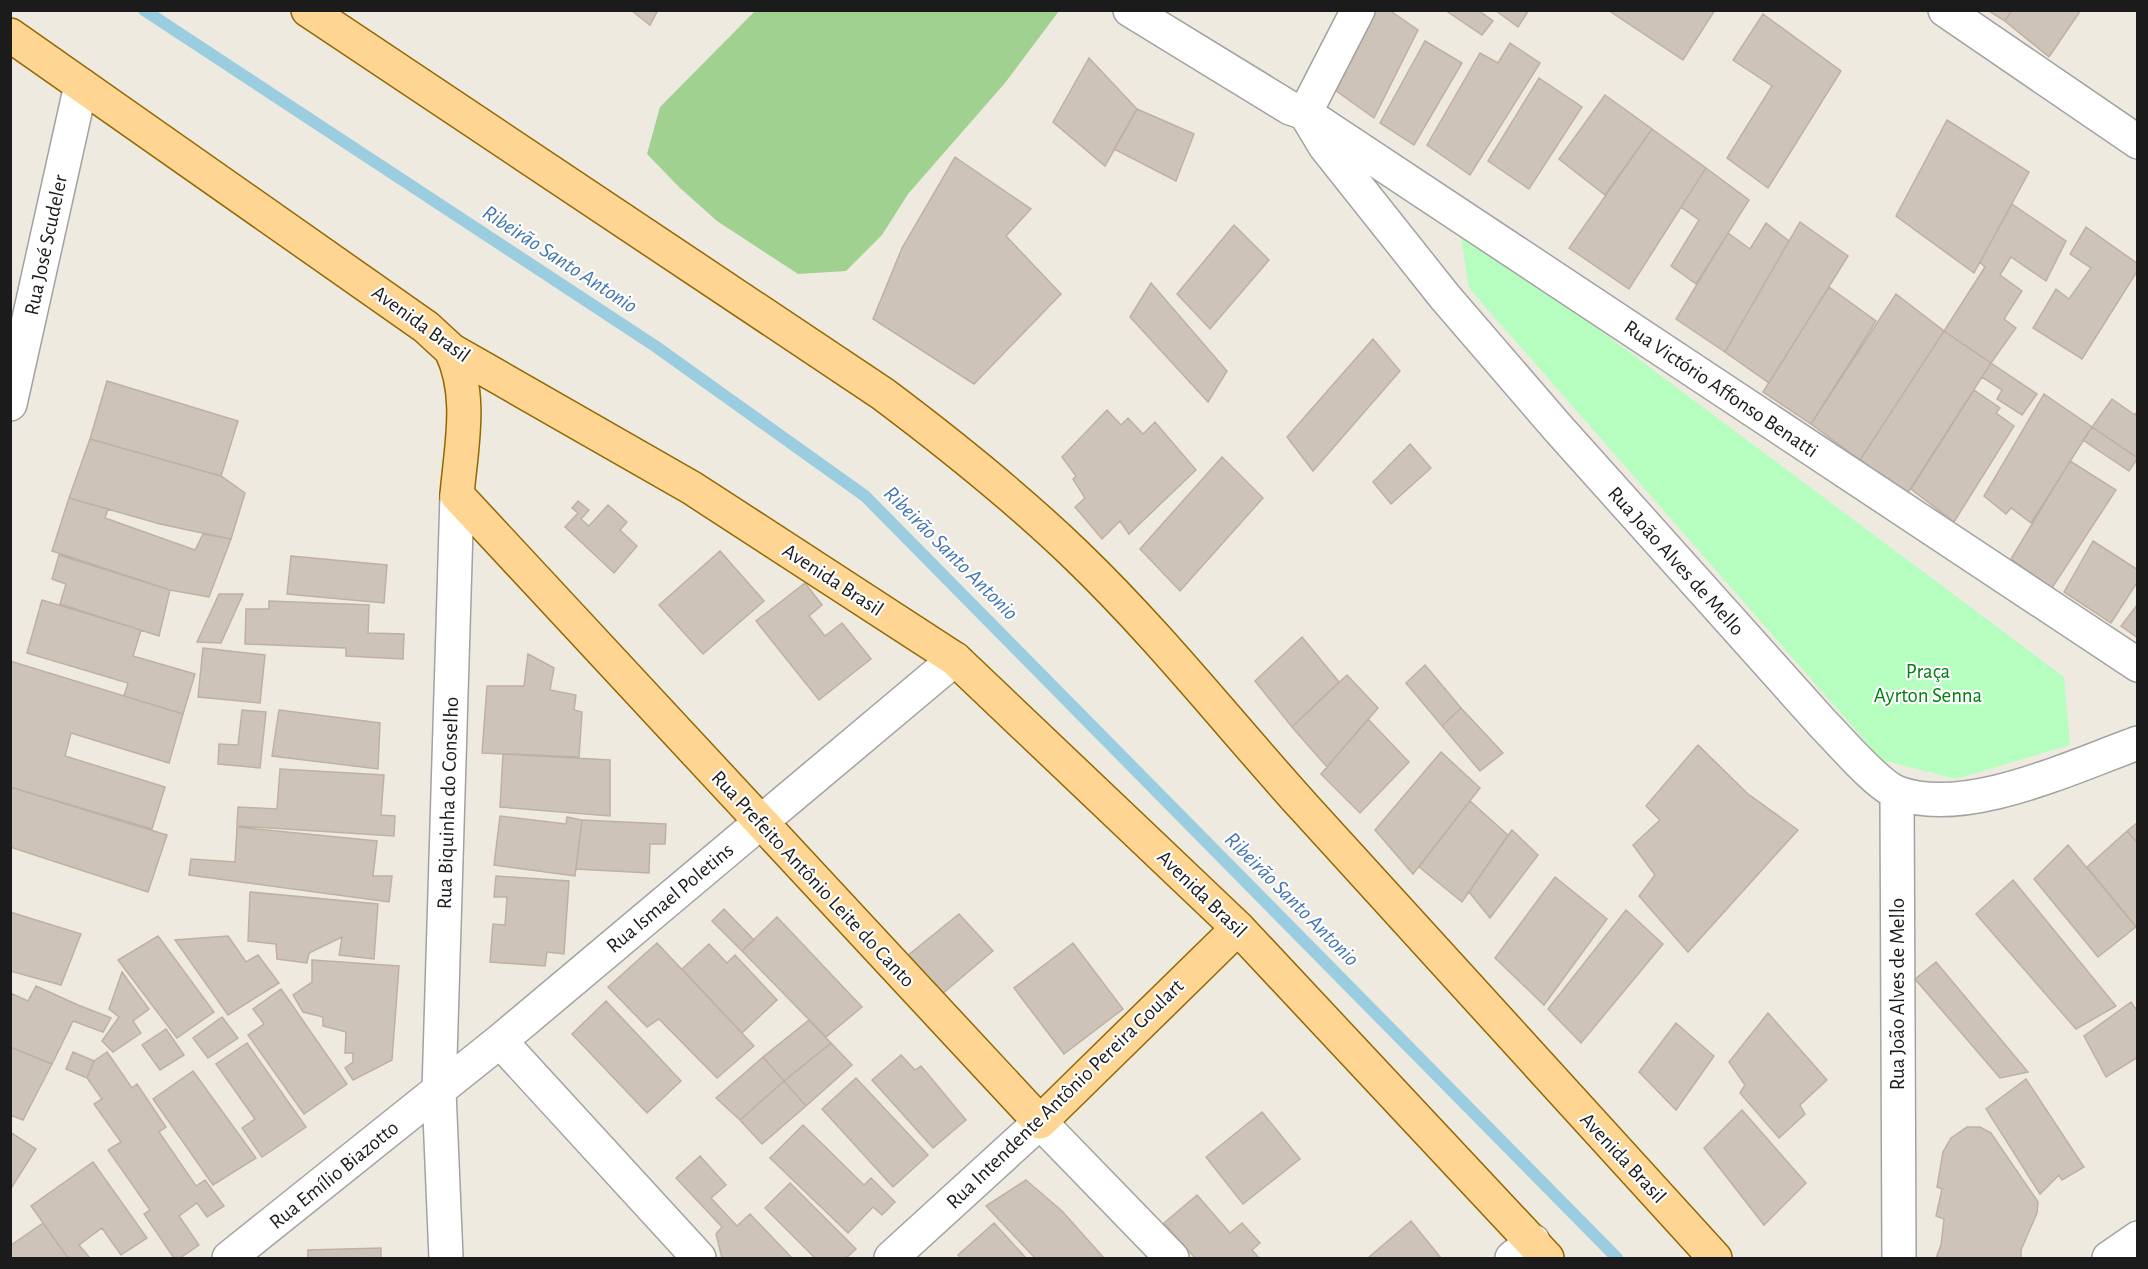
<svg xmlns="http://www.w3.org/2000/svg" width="2148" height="1269" viewBox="0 0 2148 1269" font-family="'Alegreya Sans',sans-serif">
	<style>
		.forest { fill: #a0d190 }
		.park { fill: #b6febf }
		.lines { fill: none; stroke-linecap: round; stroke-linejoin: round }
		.stream { stroke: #9bcde0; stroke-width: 12 }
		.building { fill: #cec3b8; stroke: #c0b0a1; stroke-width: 1.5 }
		.minor-casing { stroke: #a2a2a2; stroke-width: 36 }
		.major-casing { stroke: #926800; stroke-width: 36 }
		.minor { stroke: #fff; stroke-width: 33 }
		.major { stroke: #ffd593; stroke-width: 33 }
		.labels { text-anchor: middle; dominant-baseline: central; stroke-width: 4.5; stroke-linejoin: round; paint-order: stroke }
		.street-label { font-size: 21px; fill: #1b1b1b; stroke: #fff }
		.park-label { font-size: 21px; fill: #028012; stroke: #fff }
		.water-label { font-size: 22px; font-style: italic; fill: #4174b1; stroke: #fff }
	</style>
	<rect width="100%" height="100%" fill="#eeeadf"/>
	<path class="forest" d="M755,11V10L1059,11L1005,83L908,194L882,235L846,271L798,274L717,221L680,188L647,154L660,107Z"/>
	<path class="park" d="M1459,225L2064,677L2070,745L1956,779L1882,760L1469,288Z"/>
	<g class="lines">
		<path class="stream" d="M144,10L655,346L865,496L1617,1258"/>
	</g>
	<path class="building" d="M631,10H658L650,25Z
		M1365,10H1389L1418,30L1374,118L1325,83Z
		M1445,10H1478L1493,21L1482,35Z
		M1495,10H1529L1518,27Z
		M1608,10H1715L1683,60Z
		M1987,10H2012L2005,21Z
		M2012,10H2081L2049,57L2005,21Z
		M1763,14L1841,71L1768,188L1727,158L1772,86L1733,60Z
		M1425,41L1462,63L1414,145L1380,123Z
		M1510,43L1540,63L1470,175L1427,145L1480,53L1498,63Z
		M1089,58L1137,109L1105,166L1053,122Z
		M1539,78L1582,107L1529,189L1488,161Z
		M1605,95L1652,129L1605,195L1559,159Z
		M1137,109L1194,134L1176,181L1114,149Z
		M1947,120L2029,172L1974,273L1896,216Z
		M1652,129L1706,168L1629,289L1569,248Z
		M955,157L1031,209L1006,236L1061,294L974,384L873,319L902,248Z
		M1706,168L1749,200L1696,284L1671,266L1699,220L1681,207Z
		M2012,204L2066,241L2046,281L2011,257L2000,275L2022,291L2004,319L2016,328L1991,363L1944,331L1985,267L1980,262Z
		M1800,222L1848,256L1769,383L1725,352Z
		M1766,223L1789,241L1725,352L1676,319L1728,233L1750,249Z
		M1234,225L1269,260L1210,329L1177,294Z
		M2086,227L2138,264V270L2082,359L2033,328L2056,289L2069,299L2091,268L2070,254Z
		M1151,283L1227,371L1208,402L1130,317Z
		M1829,287L1876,321L1811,424L1763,392Z
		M1896,294L1944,331L1860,460L1811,424Z
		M1944,331L1991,363L1907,494L1860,460Z
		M1373,339L1400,371L1313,471L1287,437Z
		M1991,363L2037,394L2022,415L1997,399L2002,390L1982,377Z
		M107,381L238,421L221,476L90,439Z
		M1974,390L2000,408L1996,413L2014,426L1954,522L1911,489Z
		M2044,394L2092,427L2031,523L2011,508L2006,514L1984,496Z
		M2112,399L2135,415L2138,410V458L2092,427Z
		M1107,410L1121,425L1128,418L1143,434L1155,422L1196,470L1129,534L1120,521L1102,539L1075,507L1085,498L1073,479L1076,476L1062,457Z
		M2092,427L2138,458L2129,471L2083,440Z
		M90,439L221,476L245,493L231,539L160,524L69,498Z
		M1410,444L1431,468L1391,504L1373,482Z
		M1222,457L1263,498L1180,591L1140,549Z
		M2070,461L2116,490L2052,588L2011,559Z
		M69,498L108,509L105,518L195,550L203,534L231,539L209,597L170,590L52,551Z
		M578,501L589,510L581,519L589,526L608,505L627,522L620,530L637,546L614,573L565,527L578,513L572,508Z
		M2093,541L2138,570V581L2111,623L2064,592Z
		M720,551L764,601L703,654L659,605Z
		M59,555L170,590L159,636L60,604L66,584L52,579Z
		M291,556L387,565L384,603L287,594Z
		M805,583L822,605L809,616L825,636L842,623L871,659L819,700L756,621Z
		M219,594H243L221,643L197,642Z
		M42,600L141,630L133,656L195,674L183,714L124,696L128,683L27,653Z
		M269,601L369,605L368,633L404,634L403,659L346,656V648L245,644L246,609H269Z
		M2138,604V638L2121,626Z
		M1302,637L1339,682L1292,727L1255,681Z
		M203,648L265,655L260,703L198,697Z
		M528,654L554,668L550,690L576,695L574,710L582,712L579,757L482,753L487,686H524Z
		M10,661L183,714L169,763L71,733L65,756L165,787L152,829L10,787Z
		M1425,665L1461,708L1442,726L1406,683Z
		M1347,675L1378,708L1327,767L1292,727Z
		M1461,708L1503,753L1480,771L1442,726Z
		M242,710L266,712L260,768L218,764L219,744L238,745Z
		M279,710L380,723L378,769L272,756Z
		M1368,719L1409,762L1360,813L1321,774Z
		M1698,745L1748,794L1798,830L1688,952L1639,896L1655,875L1633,845L1660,820L1646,806Z
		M1441,752L1480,788L1413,874L1375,830Z
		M503,754L610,760V816L500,807Z
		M280,769L384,775L381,815L395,816L394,836L237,826L238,807L277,809Z
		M10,787L167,835L148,892L10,847Z
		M1470,801L1508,835L1462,902L1419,867Z
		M500,816L566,824L567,817L582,820L575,876L494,865Z
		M582,820L666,824L665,844H650L649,873L576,869Z
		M2138,822V844L2127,831Z
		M237,827L377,841L373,876H392L389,902L189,875L191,859L235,862Z
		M1512,830L1538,855L1490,918L1469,892Z
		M2127,831L2138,844V929L2087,867Z
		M2068,845L2136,927L2098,957L2034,879Z
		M496,876L569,881L564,954L547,952L545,966L490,962L493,924L505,925L507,897H494Z
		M1555,877L1607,919L1544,1005L1495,958Z
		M2013,880L2116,1006L2076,1029L1976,914Z
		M250,892L378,904L374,959L339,955L342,937L309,953L307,963L277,959L276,944L248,941Z
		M724,909L754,940L742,951L712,921Z
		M1626,910L1663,944L1581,1043L1548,1009Z
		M10,912L81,934L61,985L10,971Z
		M959,914L993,951L942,994L907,956Z
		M777,917L862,1007L826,1037L742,951Z
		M158,936L214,1012L177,1038L118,960Z
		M228,936L246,962L258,955L279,983L228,1015L175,940Z
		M657,943L754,1046L717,1078L659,1019L647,1027L608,987Z
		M1073,943L1123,1009L1064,1054L1014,988Z
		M709,944L727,963L735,955L777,1000L742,1033L682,969Z
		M312,960L399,966L392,1060L353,1080L345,1068L353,1062V1053H345L346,1032L323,1026V1017L303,1012L293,995L312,982Z
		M1936,962L2028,1072L2000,1078L1915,979Z
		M122,972L149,1009L133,1021L141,1033L113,1052L102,1041L119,1017L109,1009Z
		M36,986L78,1005L111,1018L103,1032L73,1021L52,1064L10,1047V993L28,1001Z
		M281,989L347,1084L304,1114L248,1035L264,1024L253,1009Z
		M606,1001L681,1081L647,1113L572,1034Z
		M2131,1002L2138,1012V1057L2106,1077L2084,1036Z
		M1768,1013L1827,1080L1800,1105L1805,1114L1779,1138L1740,1093L1745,1085L1729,1062Z
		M222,1017L238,1038L208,1058L193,1038Z
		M809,1020L831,1043L784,1081L763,1057Z
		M1676,1023L1714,1056L1676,1110L1639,1072Z
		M166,1029L184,1055L160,1070L142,1045Z
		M247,1043L306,1127L262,1157L242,1128L255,1119L216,1064Z
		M831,1043L852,1065L806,1106L784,1081Z
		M10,1047L52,1064L23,1120L10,1115Z
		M73,1052L94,1061L87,1078L66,1069Z
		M107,1052L132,1088L137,1084L166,1127L159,1132L196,1186L205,1180L224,1206L207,1217L197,1203L179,1216L199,1245L180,1258H174L144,1214L150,1210L108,1150L121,1142L94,1104L102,1099L87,1078L94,1061Z
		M901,1055L915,1070L921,1066L966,1120L933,1148L872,1080Z
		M763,1057L784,1081L740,1120L716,1098Z
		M193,1071L256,1158L213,1185L153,1099Z
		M856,1078L928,1155L893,1187L822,1109Z
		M2026,1079L2084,1167L2062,1180L2059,1175L2040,1194L1986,1109Z
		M784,1081L806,1106L762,1144L740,1120Z
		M1742,1110L1806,1183L1764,1225L1704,1148Z
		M1262,1112L1300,1159L1243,1204L1206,1157Z
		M803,1125L864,1185L871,1178L895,1202L882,1215L873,1207L848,1233L770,1158Z
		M1967,1127H1980L1991,1133L2038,1202L2037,1213L2021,1250V1258H1936L1941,1245L1944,1219L1936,1216L1942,1189L1937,1187L1943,1152L1951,1138Z
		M10,1132L36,1149L10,1190Z
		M700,1156L726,1185L711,1198L737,1226L750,1214L792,1258H722L716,1234L722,1227L676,1178Z
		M93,1162L147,1238L121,1255L102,1228L79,1245L90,1258H68L31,1206Z
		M1026,1180L1062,1211L1104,1258H1035L986,1206Z
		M790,1183L856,1249L846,1258H815L765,1208Z
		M1197,1195L1230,1233L1242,1223L1260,1243L1252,1250L1259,1258H1195L1164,1223Z
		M1411,1221L1441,1258H1368Z
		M43,1223L68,1258H10V1246Z
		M994,1223L1026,1258H961L958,1255Z
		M381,1248V1258H308V1250Z"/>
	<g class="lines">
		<defs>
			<path id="minor" d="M1130,10L1290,108L1305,113L1325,146L1445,297L1557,427L1824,725C1840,741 1878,786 1898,793C1966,818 2073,766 2138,743
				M1358,10L1305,113L2138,665
				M1945,10L2138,142
				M10,404L81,85
				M1897,793L1899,1258
				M500,1041L699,1258
				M229,1258L500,1041L955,659
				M446,1258L439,1091L457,495
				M891,1258L1040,1122L1172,1258
				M1512,1258L1533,1241
				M2109,1258L2138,1238"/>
			<path id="major" d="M308,10L883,394C951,445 1016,497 1077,556C1158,634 1229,724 1304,807C1441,958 1578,1109 1715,1258
				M10,35L426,327L451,350L692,488L955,659L1238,928L1547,1258
				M451,350C473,395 461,447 457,495L1040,1122L1238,928"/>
		</defs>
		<use href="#minor" class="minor-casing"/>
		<use href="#major" class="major-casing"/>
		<use href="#minor" class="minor"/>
		<use href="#major" class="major"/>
	</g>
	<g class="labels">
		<g class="street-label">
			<text transform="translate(46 245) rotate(-78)">Rua José Scudeler</text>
			<text transform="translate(421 324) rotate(36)">Avenida Brasil</text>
			<text transform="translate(1721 389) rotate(34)">Rua Victório Affonso Benatti</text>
			<text transform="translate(1676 561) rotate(48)">Rua João Alves de Mello</text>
			<text transform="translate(833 580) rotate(33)">Avenida Brasil</text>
			<text transform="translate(448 803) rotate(-88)">Rua Biquinha do Conselho</text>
			<text transform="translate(813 879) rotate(47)">Rua Prefeito Antônio Leite do Canto</text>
			<text transform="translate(1202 894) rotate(44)">Avenida Brasil</text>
			<text transform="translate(670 898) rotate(-40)">Rua Ismael Poletins</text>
			<text transform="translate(1897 994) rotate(-90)">Rua João Alves de Mello</text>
			<text transform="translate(1065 1094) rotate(-44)">Rua Intendente Antônio Pereira Goulart</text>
			<text transform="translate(1623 1158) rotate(47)">Avenida Brasil</text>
			<text transform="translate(334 1175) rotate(-39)">Rua Emílio Biazotto</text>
		</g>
		<g class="park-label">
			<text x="1928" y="671">Praça<tspan x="1928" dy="24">Ayrton Senna</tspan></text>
		</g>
		<g class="water-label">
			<text transform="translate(560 259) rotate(33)">Ribeirão Santo Antonio</text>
			<text transform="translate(951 553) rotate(45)">Ribeirão Santo Antonio</text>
			<text transform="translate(1292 899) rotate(45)">Ribeirão Santo Antonio</text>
		</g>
	</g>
	<rect width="2148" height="1269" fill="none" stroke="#1b1b1b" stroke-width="24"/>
</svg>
